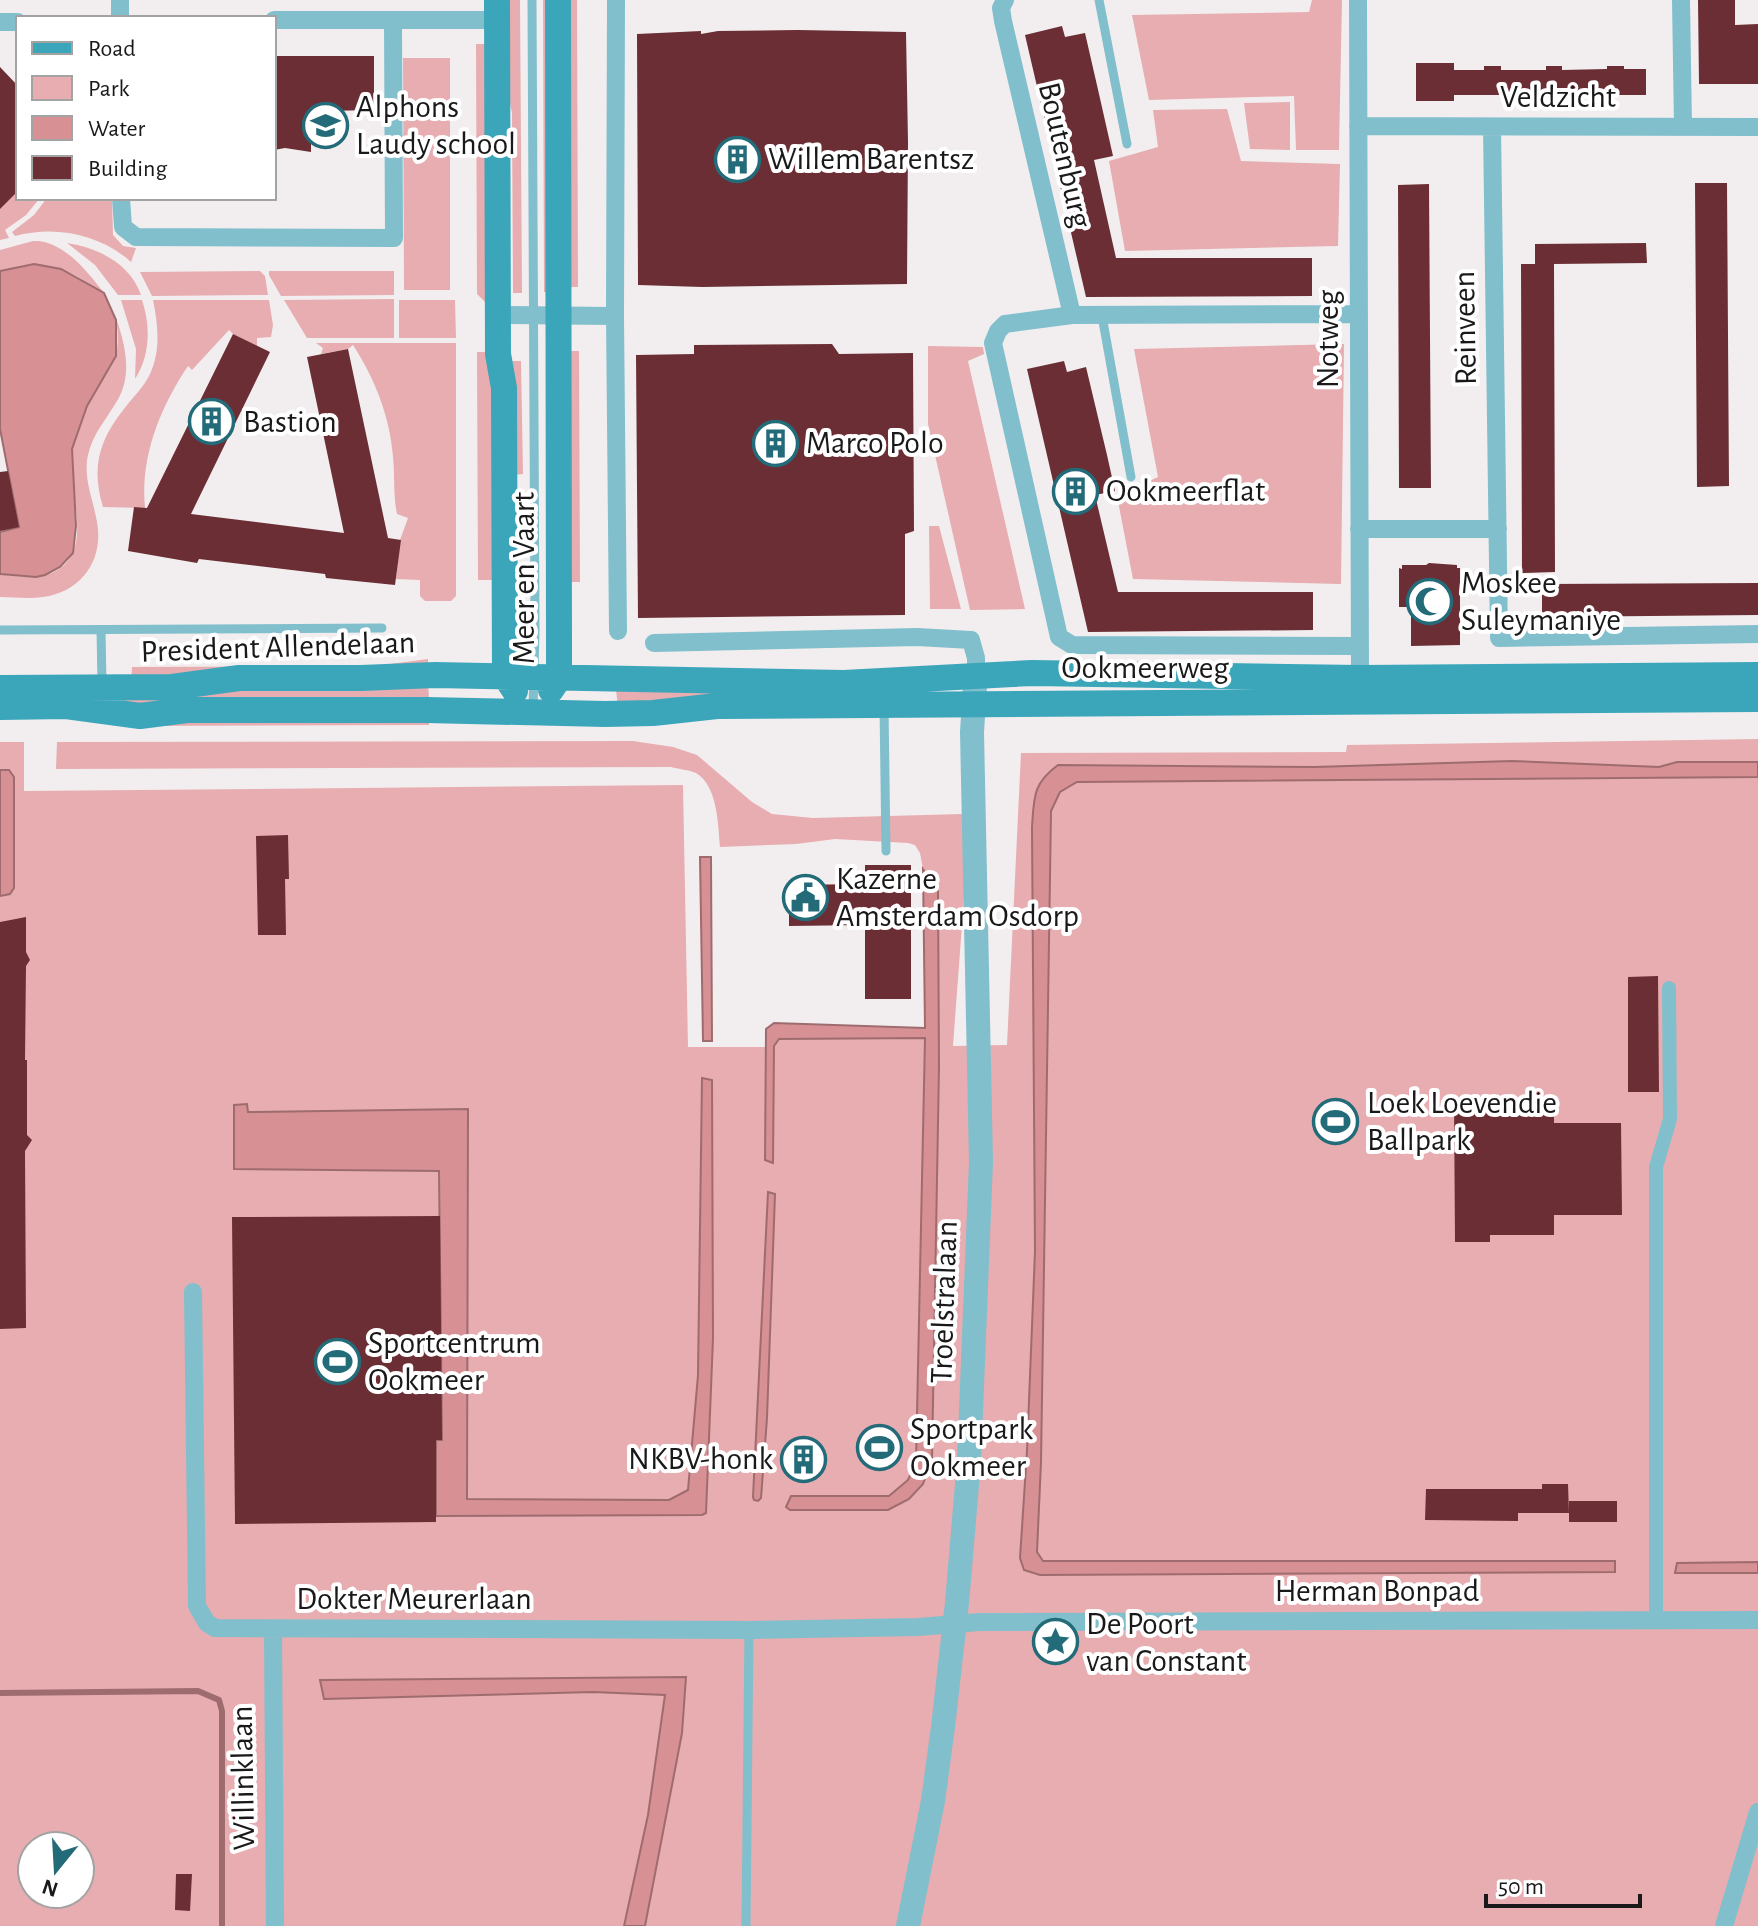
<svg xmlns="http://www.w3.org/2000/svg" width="1758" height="1926" viewBox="0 0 1758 1926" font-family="'Alegreya Sans',sans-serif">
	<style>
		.green { fill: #e7adb0; fill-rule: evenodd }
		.water { fill: #d79094; stroke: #9e6c6f; stroke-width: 2 }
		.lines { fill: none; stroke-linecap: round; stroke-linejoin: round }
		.stream { stroke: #9e6c6f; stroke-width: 6 }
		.building { fill: #6a2e34 }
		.service { stroke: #81bfcc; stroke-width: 9 }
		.pedestrian { stroke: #81bfcc; stroke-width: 14 }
		.minor { stroke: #81bfcc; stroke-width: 18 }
		.tertiary { stroke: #81bfcc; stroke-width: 24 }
		.secondary { stroke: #3ba6ba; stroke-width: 26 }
		.labels { text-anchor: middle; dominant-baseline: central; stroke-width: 8; stroke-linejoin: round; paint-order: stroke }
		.street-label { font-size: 32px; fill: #1a1919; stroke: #fff }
		.poi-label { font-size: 32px; fill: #1a1919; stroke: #fff; text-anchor: start }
	</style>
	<rect width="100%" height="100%" fill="#f2eeef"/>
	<path class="green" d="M502,0H520L522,293H513L512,113L504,74Z
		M543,0H552L553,293L544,292Z
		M563,0H577L578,287H564Z
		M1312,0H1342L1339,150H1296L1294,96L1149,100L1132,15L1309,12Z
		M476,44H492L485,302L477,294Z
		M403,58H450V290H404Z
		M1290,102V150L1250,149L1244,103Z
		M1227,109L1241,161L1340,164L1338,246L1125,251L1109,161L1158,147L1153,110Z
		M18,191V198H40L26,215L5,230L9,238L0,240V207Z
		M47,198H112L113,235L123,246L136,248L131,262C100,234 55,225 15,236L12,232L34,215Z
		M33,241C62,239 88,272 104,293C93,289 86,281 76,276C50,261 28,266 0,271V250Z
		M67,243C98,248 130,263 141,295H118L95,265Z
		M260,271L265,276L268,295L152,296L140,272Z
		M269,271H394V295L281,296L269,275Z
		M394,299V338H307L284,300Z
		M121,300H142C151,327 150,356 135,379L136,349Z
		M153,300H269L273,325L271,337L257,338V347L233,334L229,330L192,370L188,366C160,408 140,457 145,508L103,507C91,468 99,440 124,409C133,397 144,387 150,374C161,350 158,325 153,300Z
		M399,300H455L456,338H399Z
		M114,312C124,340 134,373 117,401C106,420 93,433 88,455C83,478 93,499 97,522C104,559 82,592 43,597C29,599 14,597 0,597V574C25,578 58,582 72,554C86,527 67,480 72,450C75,428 86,405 97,387C103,377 113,366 116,355C119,341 118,325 114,312Z
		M316,343H456V596L451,601H425L420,596V580L396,579L400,540L408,518L397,514C393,495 395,477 393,457C390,417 375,379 353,345L348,349L321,354L323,348Z
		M1344,344L1341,584L1133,579L1117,496L1158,477L1134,349Z
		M928,346L983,347L984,354L968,361L1025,609L970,610L928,424Z
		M564,351H579L580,582H566Z
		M477,352H493L494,580H478Z
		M506,361H521L523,474L513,475Z
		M929,526H939L961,609H930Z
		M428,659V668L131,682L132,667L375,666Z
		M428,681L429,700L147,710L124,701L121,695Z
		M616,690H844L618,707Z
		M429,720V725L139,726V721Z
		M1758,739V1926H0V791L10,770H0V742H24V791L683,785L688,1047H773L779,1039L925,1038L939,1045L938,892L923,869L920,853L915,845L908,843L835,839L796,844L720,847C718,825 718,786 696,773C689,770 678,769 671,767L56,769L57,742L633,741L673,747L697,755L752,802L772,814L813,818L963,814L965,884L953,1046L1007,1045L1021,753L1346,752L1347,745ZM32,1846H80V1894H32Z"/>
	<path class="water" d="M34,264L61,269L104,293L116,320V356L87,406L72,449L76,526L73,553L60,567L45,575L36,577L0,574V532L19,527L0,429V271Z
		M1512,761L1659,767L1677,762H1758V777L1077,782L1060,792L1051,811L1041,1462L1037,1552L1043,1561H1615V1572L1040,1575L1024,1570L1020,1558L1027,1451L1035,1251L1032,827C1034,797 1033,783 1058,765L1315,767Z
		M0,770H9L14,777V888L10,894L0,896Z
		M700,857H711L712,1041H703Z
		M923,869L938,891L939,1067L932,1459L923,1484L909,1499L888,1510H790L786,1507L791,1496H889L908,1480L916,1462L925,1038L779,1039L774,1046L773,1163L765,1160L766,1029L774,1023L925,1028Z
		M702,1078L712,1080L713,1338L706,1513L702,1515L436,1516V1440H442L439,1171L234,1169V1105L247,1104L248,1112L468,1109L467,1499L669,1500L688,1490L698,1375Z
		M768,1192L775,1194L767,1418L761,1498L758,1501L754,1500L753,1497Z
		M1758,1562V1573H1675L1677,1563Z
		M686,1677L682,1733L645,1926H624L648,1815L665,1695L593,1692L324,1699L320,1680Z"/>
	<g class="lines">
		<path class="stream" d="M0,1693L198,1691L219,1700L222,1711V1926"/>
	</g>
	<path class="building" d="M1698,0H1735V25L1758,24V84H1699Z
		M1062,26L1065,37L1085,33L1099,94L1113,156L1094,160L1116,258H1312V296L1086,297L1025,35Z
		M798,30L906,32L908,142L907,284L702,287L638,285L637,34L701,31V34L718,31Z
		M274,56H374V110L326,111L323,142L311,144V152L285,148L274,150Z
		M1416,63H1454V70H1484V66H1501V70H1546V66H1562V70L1607,69V66H1624V69H1646V95H1454V101H1416Z
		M0,67L18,86V191L0,209Z
		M1695,183H1727L1729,486L1697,487Z
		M1429,184L1431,488H1399L1398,185Z
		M1646,243L1647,263L1554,264L1555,572L1522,573L1521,264H1535V244Z
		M233,334L270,352L191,514L344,533L307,357L348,349L388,538L401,540L395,585L326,578L325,574L199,559L197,563L128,551L134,507L147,508Z
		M832,344L839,354L913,353L914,531L905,534V615L638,618L636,355L694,354V345Z
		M1064,361L1067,372L1086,367L1107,455L1115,491L1095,495L1118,592H1313V630L1088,632L1027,369Z
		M8,471L19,527L0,531V472Z
		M1429,563L1457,565V568H1460V645L1411,646V607H1399V568L1402,569V565H1426Z
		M1758,583V615L1542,617V584Z
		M288,835L289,879H285L286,935H258L256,836Z
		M865,865H911V999H865V925L789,926V885L865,884Z
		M26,917V952L30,960L26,966L25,1060H27V1135L32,1140L25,1151L26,1328L0,1329V922Z
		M1658,976L1659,1092H1628V977Z
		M1454,1097H1490V1104H1554V1123H1621L1622,1215H1554V1235H1490V1242H1455Z
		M440,1216L442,1440H436V1522L235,1524L232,1217Z
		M809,1444L818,1467L799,1473L791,1451Z
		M1542,1484H1568L1569,1513H1518V1521L1425,1520L1426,1489H1542Z
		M1569,1501H1617V1522H1569Z
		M176,1874H192L190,1911L175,1910Z"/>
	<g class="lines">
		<path class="service" d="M532,0L535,630L533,709
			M1099,0L1127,144
			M1102,316L1131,477
			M0,630L382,628
			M101,630L102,683
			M884,706L886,851
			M746,1926L749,1630"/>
		<path class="pedestrian" d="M1656,1618V1167L1670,1119L1669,988"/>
		<path class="minor" d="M120,0V18
			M616,0L615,316L618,631
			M1005,0L1001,8L1003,21L1072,315L1358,314
			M1358,0L1360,678
			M1681,0L1683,127
			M274,20H497
			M0,22H18
			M1358,126L1758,127
			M1492,127L1499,638L1758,634
			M121,198L123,227L136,237L394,238L393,20
			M498,315L615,316
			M1072,315L1005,324L998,331L993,343L1059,637L1072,645L1359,646
			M1359,529H1498
			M654,643L917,637L971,640L976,658V676
			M193,1292L197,1606L207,1623L215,1628L749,1630L918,1627L979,1622L1758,1620
			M273,1629L275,1926
			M1724,1926L1758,1812"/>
		<path class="tertiary" d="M908,1926L933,1801L943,1727L957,1603L969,1461L981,1162L972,732L975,686"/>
		<path class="secondary" d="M497,0L498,354L504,388L505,676L515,691
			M0,688L172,687L239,678H361L435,675L844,683L1032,673L1360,678L1758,675
			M551,690L559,678V648L558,0
			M0,707L66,706L140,716L187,710H426L605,714L653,713L717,706L1758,699"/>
	</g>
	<defs>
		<symbol id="school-ring" viewBox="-11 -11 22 22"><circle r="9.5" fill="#fff" stroke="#246b79" stroke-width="1.5"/><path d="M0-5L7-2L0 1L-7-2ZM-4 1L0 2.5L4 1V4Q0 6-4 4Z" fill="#246b79"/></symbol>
		<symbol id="building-ring" viewBox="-11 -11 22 22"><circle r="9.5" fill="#fff" stroke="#246b79" stroke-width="1.5"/><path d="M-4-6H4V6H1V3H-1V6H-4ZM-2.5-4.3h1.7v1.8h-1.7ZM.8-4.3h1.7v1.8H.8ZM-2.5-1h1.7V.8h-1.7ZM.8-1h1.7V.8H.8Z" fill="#246b79"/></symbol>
		<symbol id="mosque-ring" viewBox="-11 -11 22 22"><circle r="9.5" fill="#fff" stroke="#246b79" stroke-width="1.5"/><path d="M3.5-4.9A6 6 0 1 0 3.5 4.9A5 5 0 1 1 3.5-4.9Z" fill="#246b79"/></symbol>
		<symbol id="civic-ring" viewBox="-11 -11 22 22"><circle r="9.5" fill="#fff" stroke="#246b79" stroke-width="1.5"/><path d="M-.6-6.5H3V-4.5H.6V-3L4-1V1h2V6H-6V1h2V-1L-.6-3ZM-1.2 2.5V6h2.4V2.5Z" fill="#246b79"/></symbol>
		<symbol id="stadium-ring" viewBox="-11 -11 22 22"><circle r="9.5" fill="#fff" stroke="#246b79" stroke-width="1.5"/><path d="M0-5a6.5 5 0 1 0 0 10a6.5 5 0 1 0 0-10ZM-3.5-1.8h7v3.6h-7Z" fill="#246b79"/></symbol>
		<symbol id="sight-ring" viewBox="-11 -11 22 22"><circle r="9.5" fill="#fff" stroke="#246b79" stroke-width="1.5"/><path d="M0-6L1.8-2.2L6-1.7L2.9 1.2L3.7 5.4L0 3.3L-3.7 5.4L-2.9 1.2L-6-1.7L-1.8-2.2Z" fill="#246b79"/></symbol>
	</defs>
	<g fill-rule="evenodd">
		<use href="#school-ring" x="300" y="100" width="51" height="51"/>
		<use href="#building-ring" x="712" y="134" width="51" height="51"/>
		<use href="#building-ring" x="186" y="396" width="51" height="51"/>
		<use href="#building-ring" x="750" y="418" width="51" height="51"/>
		<use href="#building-ring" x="1050" y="466" width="51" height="51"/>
		<use href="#mosque-ring" x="1404" y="576" width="51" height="51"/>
		<use href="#civic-ring" x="780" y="872" width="51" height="51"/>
		<use href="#stadium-ring" x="1310" y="1096" width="51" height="51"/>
		<use href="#stadium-ring" x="312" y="1336" width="51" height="51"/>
		<use href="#stadium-ring" x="854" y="1422" width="51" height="51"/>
		<use href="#building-ring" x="778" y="1434" width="51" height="51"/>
		<use href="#sight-ring" x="1030" y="1616" width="51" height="51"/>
	</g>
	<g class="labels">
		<g class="street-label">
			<text x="1558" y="97">Veldzicht</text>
			<text transform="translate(1065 155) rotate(77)">Boutenburg</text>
			<text transform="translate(1465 328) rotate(-91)">Reinveen</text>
			<text transform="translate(1328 339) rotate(-90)">Notweg</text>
			<text transform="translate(524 578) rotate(-90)">Meer en Vaart</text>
			<text transform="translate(278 647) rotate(-2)">President Allendelaan</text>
			<text x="1145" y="668">Ookmeerweg</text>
			<text transform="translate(944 1302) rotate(-88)">Troelstralaan</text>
			<text x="1377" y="1591">Herman Bonpad</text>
			<text x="414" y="1599">Dokter Meurerlaan</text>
			<text transform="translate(243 1778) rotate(-91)">Willinklaan</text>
		</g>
		<g class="poi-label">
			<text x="356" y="107">Alphons<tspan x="356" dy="37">Laudy school</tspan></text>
			<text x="768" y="159">Willem Barentsz</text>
			<text x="243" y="422">Bastion</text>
			<text x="806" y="443">Marco Polo</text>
			<text x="1106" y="491">Ookmeerflat</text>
			<text x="1461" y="583">Moskee<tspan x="1461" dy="37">Suleymaniye</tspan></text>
			<text x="836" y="879">Kazerne<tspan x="836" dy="37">Amsterdam Osdorp</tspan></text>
			<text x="1367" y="1103">Loek Loevendie<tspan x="1367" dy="37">Ballpark</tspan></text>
			<text x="368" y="1343">Sportcentrum<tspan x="368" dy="37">Ookmeer</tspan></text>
			<text x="910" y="1429">Sportpark<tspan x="910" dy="37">Ookmeer</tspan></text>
			<text x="773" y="1459" text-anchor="end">NKBV-honk</text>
			<text x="1086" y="1624">De Poort<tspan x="1086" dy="37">van Constant</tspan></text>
		</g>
	</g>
	<rect x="16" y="16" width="260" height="184" fill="#ffffff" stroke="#a3a3a3" stroke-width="2"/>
	<rect x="32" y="42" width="40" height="12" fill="#3ba6ba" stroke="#a3a3a3" stroke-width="2"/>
	<text x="88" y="56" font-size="24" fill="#1a1919">Road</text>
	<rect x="32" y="76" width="40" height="24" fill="#e7adb0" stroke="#a3a3a3" stroke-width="2"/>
	<text x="88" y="96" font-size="24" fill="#1a1919">Park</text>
	<rect x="32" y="116" width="40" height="24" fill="#d79094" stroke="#a3a3a3" stroke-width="2"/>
	<text x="88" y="136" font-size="24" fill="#1a1919">Water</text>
	<rect x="32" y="156" width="40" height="24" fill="#6a2e34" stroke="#a3a3a3" stroke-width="2"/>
	<text x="88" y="176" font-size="24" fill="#1a1919">Building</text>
	<g transform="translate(56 1870) rotate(198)"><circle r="38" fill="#ffffff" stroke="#a3a3a3" stroke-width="2"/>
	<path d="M0-6L14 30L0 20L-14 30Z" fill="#246b79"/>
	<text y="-12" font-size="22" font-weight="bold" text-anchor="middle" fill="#1a1919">N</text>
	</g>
	<path d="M1486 1894v12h154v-12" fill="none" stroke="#1a1919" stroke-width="4"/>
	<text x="1498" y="1894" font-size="24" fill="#1a1919" stroke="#ffffff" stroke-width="6" paint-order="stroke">50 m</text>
</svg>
